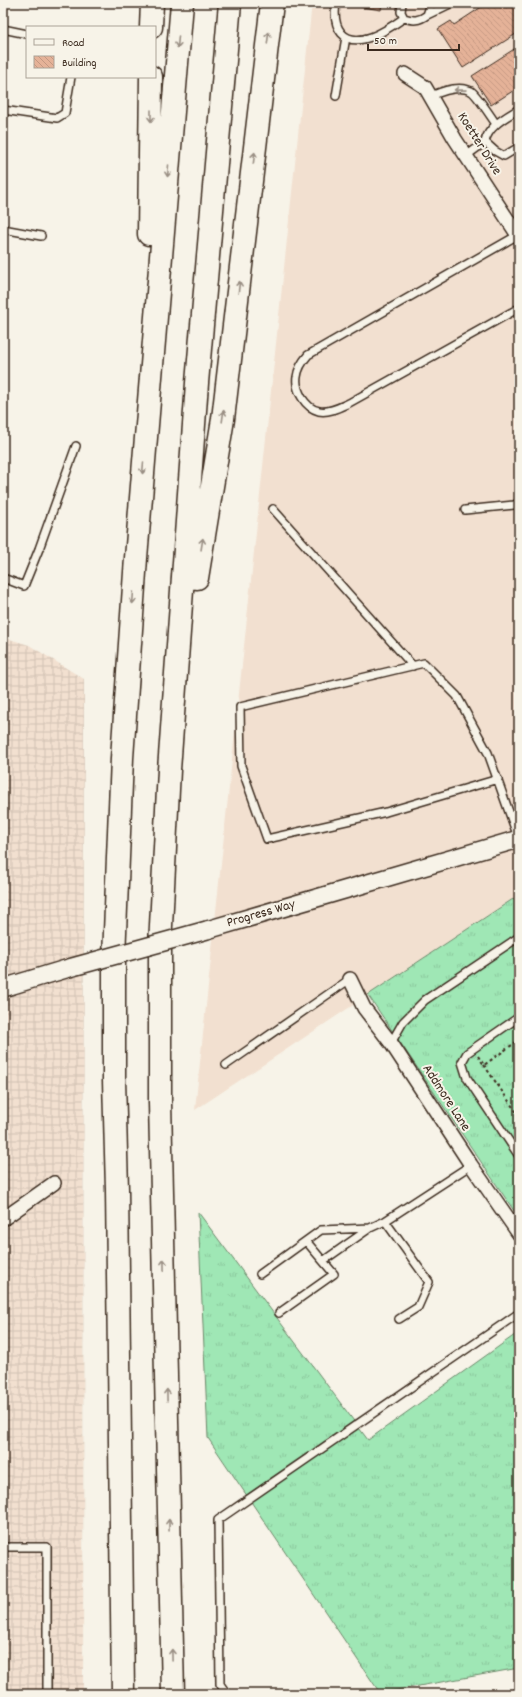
<svg xmlns="http://www.w3.org/2000/svg" width="522" height="1697" viewBox="0 0 522 1697" font-family="Dekko,sans-serif">
	<style>
		.built { fill: #f2e0d0 }
		.industrial { fill: url(#industrial-grid) }
		.grass { fill: url(#grass-tufts); stroke: #6d886a }
		.building { fill: url(#building-back-hatch); stroke: #3b2a1e }
		.lines { fill: none; stroke-linecap: round; stroke-linejoin: round }
		.service-casing { stroke: #3b2a1e; stroke-width: 10 }
		.minor-casing { stroke: #3b2a1e; stroke-width: 16 }
		.tertiary-casing { stroke: #3b2a1e; stroke-width: 20 }
		.motorway-casing { stroke: #3b2a1e; stroke-width: 25 }
		.path { stroke: #3b2a1e; stroke-width: 2; stroke-dasharray: 3 3; stroke-linecap: butt }
		.service { stroke: #f7f3e8; stroke-width: 7 }
		.minor { stroke: #f7f3e8; stroke-width: 13 }
		.tertiary { stroke: #f7f3e8; stroke-width: 17 }
		.motorway { stroke: #f7f3e8; stroke-width: 22 }
		.tertiary-bridge-casing { stroke: #3b2a1e; stroke-width: 20; stroke-linecap: butt }
		.tertiary-bridge { stroke: #f7f3e8; stroke-width: 17 }
		.oneway { stroke: #998e83 }
		.labels { text-anchor: middle; dominant-baseline: central; stroke-width: 4; stroke-linejoin: round; paint-order: stroke }
		.street-label { font-size: 14px; fill: #3b2a1e; stroke: #f7f3e8 }
	</style>
	<defs>
		<pattern id="industrial-grid" width="8" height="8" patternUnits="userSpaceOnUse"><rect width="8" height="8" fill="#f2e0d0"/><path d="M0 4h8M4 0v8" fill="none" stroke="#d0c0b2"/></pattern>
		<pattern id="grass-tufts" width="24" height="20" patternUnits="userSpaceOnUse"><rect width="24" height="20" fill="#9fe7b5"/><path d="M3 7l-1-3M5 7V3M7 7l1-3M15 17l-1-3M17 17v-4M19 17l1-3" fill="none" stroke="#8ac69b"/></pattern>
		<pattern id="building-back-hatch" width="6" height="6" patternUnits="userSpaceOnUse"><rect width="6" height="6" fill="#e5b298"/><path d="M-1 5l2 2M0 0l6 6M5-1l2 2" fill="none" stroke="#c59983"/></pattern>
	</defs>
	<rect width="100%" height="100%" fill="#f7f3e8"/>
	<filter id="ink" filterUnits="userSpaceOnUse"><feTurbulence type="fractalNoise" baseFrequency=".025" numOctaves="2"/><feDisplacementMap in="SourceGraphic" scale="8" xChannelSelector="R" yChannelSelector="G"/><feConvolveMatrix kernelMatrix="1 2 1 2 8 2 1 2 1" color-interpolation-filters="sRGB"/></filter>
	<g filter="url(#ink)">
		<path class="built" d="M312,3H519V895L195,1110Z"/>
		<path class="industrial" d="M3,637L29,645L84,679L83,1694H3Z"/>
		<path class="grass" d="M519,895V1218L368,995Z
			M198,1212L368,1440L519,1332V1668L380,1693L208,1438Z"/>
		<path class="building" d="M344,3H382L381,10L344,4Z
			M485,3H519V32L463,68L438,29L451,21L454,25L486,4Z
			M519,46V87L491,105L472,76Z"/>
		<g class="lines">
			<defs>
				<path id="service" d="M336,3C332,28 343,47 371,37C382,33 394,25 404,18
					M402,3L401,12L404,18C413,21 419,21 427,15L431,3
					M427,15L452,3
					M3,29L27,34
					M336,96L346,37
					M431,96C442,91 459,85 471,91C475,93 492,118 496,124
					M3,110L57,118L65,113L71,77
					M485,142L495,151L504,156L519,147
					M466,156L485,142C488,126 506,117 519,109
					M3,229L41,236
					M518,235L308,355C302,362 298,368 297,377C295,390 305,408 319,411C329,413 340,407 349,403L519,308
					M273,509L413,666
					M465,510L514,505L519,503
					M3,578L24,586L39,549L76,446
					M498,779L386,812L267,839L241,766L240,707L424,663L457,696L488,753L519,840
					M519,1017L467,1053L462,1062L467,1078L519,1156
					M391,1043L403,1022L425,1000L519,937
					M226,1065L350,979
					M306,1241L323,1261
					M260,1274L321,1230L370,1228L385,1221
					M279,1313L334,1274L323,1261L370,1228
					M399,1319L418,1307L429,1282L385,1221L471,1165
					M3,1547H47V1694
					M227,1694L220,1684L218,1520L519,1313"/>
				<path id="minor" d="M405,74L425,87L455,139L519,237
					M350,979L364,1008L391,1043L471,1165L519,1234
					M3,1219L54,1183"/>
				<path id="tertiary" d="M207,930L519,839
					M3,988L69,968"/>
				<path id="motorway" d="M151,27L152,3
					M149,234L151,77
					M197,578L223,419L272,3
					M123,1694L117,1189L114,1080V957L122,758L136,558L182,3
					M173,1694L160,1102V945L169,770L197,383L230,3"/>
			</defs>
			<use href="#service" class="service-casing"/>
			<use href="#minor" class="minor-casing"/>
			<use href="#tertiary" class="tertiary-casing"/>
			<use href="#motorway" class="motorway-casing"/>
			<path class="path" d="M478,1056L484,1065L519,1040
				M484,1065L519,1116"/>
			<use href="#service" class="service"/>
			<use href="#minor" class="minor"/>
			<use href="#tertiary" class="tertiary"/>
			<use href="#motorway" class="motorway"/>
			<defs>
				<path id="tertiary-bridge" d="M69,968L207,930"/>
			</defs>
			<use href="#tertiary-bridge" class="tertiary-bridge-casing"/>
			<use href="#tertiary-bridge" class="tertiary-bridge"/>
		</g>
		<defs><path id="oneway-shaft" d="M-6 0H5M1.5-3L5.5 0L1.5 3" fill="none" stroke-width="1.6" stroke-linecap="round" stroke-linejoin="round"/></defs>
		<g class="oneway">
			<use href="#oneway-shaft" transform="translate(268 38) rotate(-83)"/>
			<use href="#oneway-shaft" transform="translate(178 42) rotate(95)"/>
			<use href="#oneway-shaft" transform="translate(460 90) rotate(-179)"/>
			<use href="#oneway-shaft" transform="translate(151 116) rotate(90)"/>
			<use href="#oneway-shaft" transform="translate(254 158) rotate(-83)"/>
			<use href="#oneway-shaft" transform="translate(168 171) rotate(95)"/>
			<use href="#oneway-shaft" transform="translate(239 287) rotate(-83)"/>
			<use href="#oneway-shaft" transform="translate(223 416) rotate(-82)"/>
			<use href="#oneway-shaft" transform="translate(143 468) rotate(95)"/>
			<use href="#oneway-shaft" transform="translate(202 544) rotate(-81)"/>
			<use href="#oneway-shaft" transform="translate(133 598) rotate(94)"/>
			<use href="#oneway-shaft" transform="translate(164 1265) rotate(-91)"/>
			<use href="#oneway-shaft" transform="translate(167 1395) rotate(-91)"/>
			<use href="#oneway-shaft" transform="translate(169 1525) rotate(-91)"/>
			<use href="#oneway-shaft" transform="translate(172 1655) rotate(-91)"/>
		</g>
	</g>
	<g class="labels">
		<g class="street-label">
			<text transform="translate(479 144) rotate(58)">Koetter Drive</text>
			<text transform="translate(261 914) rotate(-16)">Progress Way</text>
			<text transform="translate(446 1098) rotate(57)">Addmore Lane</text>
		</g>
	</g>
	<rect width="522" height="1697" fill="none" stroke="#f7f3e8" stroke-width="16"/>
	<rect x="8" y="8" width="506" height="1681" fill="none" stroke="#3b2a1e" stroke-width="1.5" filter="url(#ink)"/>
	<rect x="26" y="26" width="130" height="52" fill="#f7f3e8" stroke="#aca397"/>
	<rect x="34" y="39" width="20" height="6" fill="#f7f3e8" stroke="#aca397"/>
	<text x="62" y="46" font-size="12" fill="#3b2a1e">Road</text>
	<rect x="34" y="56" width="20" height="12" fill="url(#building-back-hatch)" stroke="#aca397"/>
	<text x="62" y="66" font-size="12" fill="#3b2a1e">Building</text>
	<path d="M368 44v6h91v-6" fill="none" stroke="#3b2a1e" stroke-width="2"/>
	<text x="374" y="44" font-size="12" fill="#3b2a1e" stroke="#f7f3e8" stroke-width="3" paint-order="stroke">50 m</text>
</svg>
